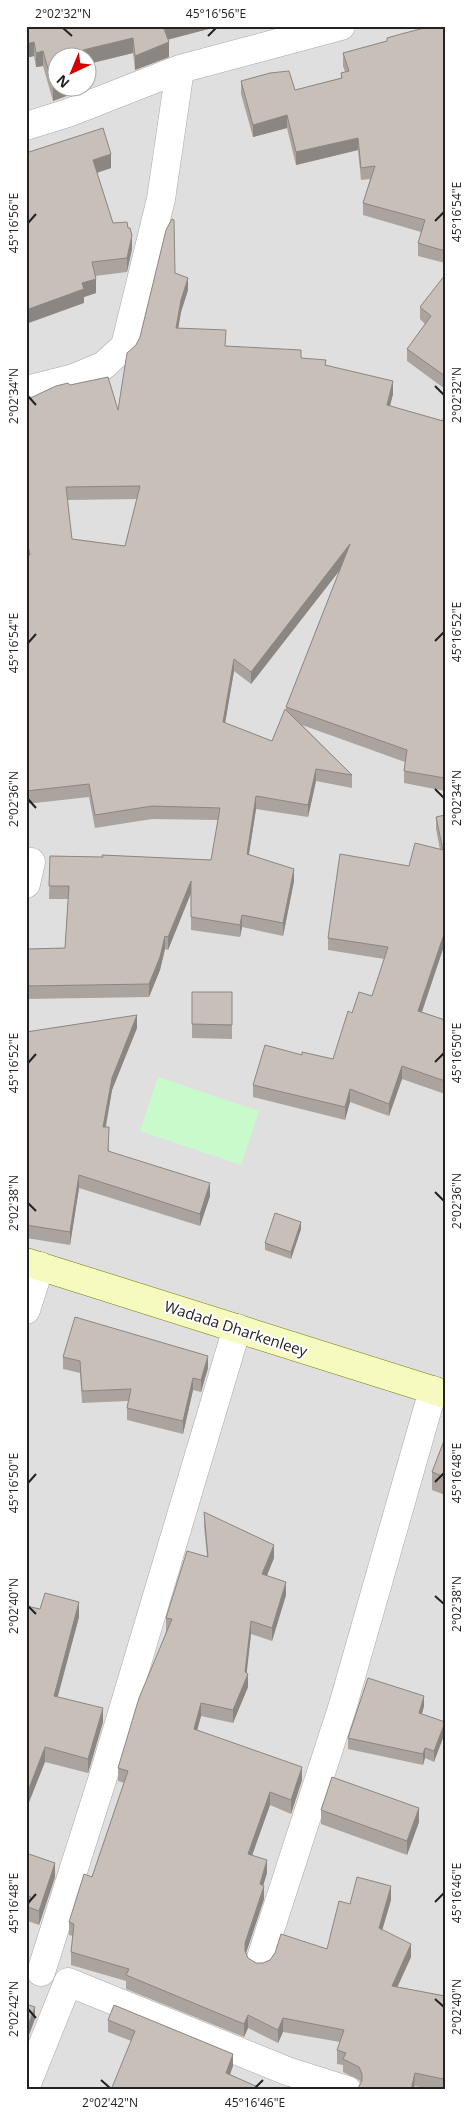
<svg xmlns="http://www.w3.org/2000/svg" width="471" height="2116" viewBox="0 0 471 2116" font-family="'Open Sans',sans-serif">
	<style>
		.residential { fill: #e0dfdf; fill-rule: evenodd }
		.park { fill: #c8facc }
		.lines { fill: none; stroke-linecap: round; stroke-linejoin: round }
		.street-casing { stroke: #a9a9a9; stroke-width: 29 }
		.secondary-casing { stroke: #707d05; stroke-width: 29 }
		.street { stroke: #fff; stroke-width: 28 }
		.secondary { stroke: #f7fabf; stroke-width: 28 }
		.wall { fill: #aba49e; fill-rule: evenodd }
		.shaded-wall { fill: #8b8681 }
		.building { fill: #c7bfb8; stroke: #8b8681; fill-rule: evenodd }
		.ticks { fill: none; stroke: #222; stroke-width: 2 }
		.labels { text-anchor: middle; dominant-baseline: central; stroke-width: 4; stroke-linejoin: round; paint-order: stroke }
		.street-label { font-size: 15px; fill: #222; stroke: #fff }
		.neatline { fill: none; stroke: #222; stroke-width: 2 }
		.ticks-label { font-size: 12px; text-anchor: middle; fill: #222 }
	</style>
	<rect width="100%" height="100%" fill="#f2efe9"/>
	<path class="residential" d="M26,26H445V2090H26ZM58,58H88V88H58Z"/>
	<path class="park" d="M158,1077L259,1111L241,1165L140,1131Z"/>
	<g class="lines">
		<defs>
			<path id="street" d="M26,126L68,113L180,69L341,26
				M26,390L74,378L103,366L125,346L161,199L180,69
				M26,884L31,862
				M26,1310L40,1266
				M260,1961L343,1705L433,1390
				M41,1972L103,1777L237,1328
				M26,2086L68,1982L287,2071L347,2090"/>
			<path id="secondary" d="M26,1262L445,1394"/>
		</defs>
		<use href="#street" class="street-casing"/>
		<use href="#secondary" class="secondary-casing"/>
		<use href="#street" class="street"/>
		<use href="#secondary" class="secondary"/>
	</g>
	<path class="wall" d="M26,26H220L168,39L169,57L135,70L133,53L88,64V58H58L80,88V91L53,101L43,66L36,67L34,56L26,58Z
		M445,26V263L418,256V243L421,232L363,215V203L370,179L361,180L358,150L296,165L287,128L253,137L241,94V81L295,90L341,78V73L345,72L343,66V53L387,41V38Z
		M26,153L111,168L97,173L113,223L128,228L132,249L127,272L95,276L96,293L84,297V303Z
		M175,273L188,290L181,312L178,328L226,346L301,358L326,365L393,394L390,406L443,421L445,404V791L404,783V771L405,762L302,725L352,775V788L316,781L308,817L256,809L249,854L294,881L283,936L242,927L240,937L191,930V893L168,950L165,949L160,970L149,997L28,999V949L65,948L68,899H49L50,856L102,857V855L211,860L218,820L152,819L95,828L89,797L26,804V555H27L26,549V400L70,385L118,410L136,345ZM137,499L125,546L72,539L67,500ZM340,570L286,707V709L272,741L225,723L234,671L251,684Z
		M445,275V389L407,361V349L425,324L420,319V307Z
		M445,815V943L422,1012L445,1020V1094L402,1079L389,1116L350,1102L345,1120L253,1097V1085L302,1055L333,1059L352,1013L372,996L384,959L328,950V938L409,866L440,850L436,829V817Z
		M192,992H232V1039L192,1038Z
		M137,1028L112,1090L106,1127L109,1151L210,1196L200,1226L79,1188L70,1245L26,1238V1032Z
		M301,1229L291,1259L265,1250V1243Z
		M63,1357L208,1368L201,1392L193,1390L183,1434L127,1420V1408L128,1401L82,1403L80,1373L63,1369Z
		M445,1438V1495L432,1490V1472Z
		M204,1512L274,1558L267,1576L286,1595L272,1641L251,1634L246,1673L248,1687L233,1723L201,1716L197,1730L302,1780L291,1814L270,1805L252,1855L267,1873L263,1885L264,1899L246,1953L248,1958L256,1963H263L327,1949L350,1904L391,1900L382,1930L411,1957L397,1987L445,1996V2086L444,2090H431L415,2086L414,2090H355L358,2088L361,2083L359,2080L343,2072V2065L337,2064V2050L340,2042L283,2032L278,2043L248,2028L244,2037L126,1989V1981L71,1965V1952L73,1936L69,1935V1922L92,1877L124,1783L118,1781V1768L166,1632V1618L207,1557L204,1526Z
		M40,1609L79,1617L57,1697L103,1722L88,1773L45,1762Z
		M424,1706L422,1714L445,1722L434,1762L425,1758L423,1765L348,1749V1738Z
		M321,1810L419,1822L407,1855L321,1824Z
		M26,1853L55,1877L39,1925L28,1921V1911L26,1910Z
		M108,2020L233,2066L230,2074L258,2090L108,2032Z"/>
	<path class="shaded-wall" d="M163,26H220L163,41Z
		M133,38V53L88,64V58H80L83,50Z
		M34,42V56L26,58V44Z
		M169,42V57L135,70V56Z
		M43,51V66L36,67V53Z
		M58,85V88H80V91L53,101V87Z
		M287,115V128L253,137V125Z
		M358,138V150L296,165V152Z
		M111,154V168L93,174V160Z
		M132,235V249L127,272V258Z
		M188,278V290L181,312L176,341V328L181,300Z
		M96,279V293L84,297V303L26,324V310L82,283Z
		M393,381V394L387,417V405Z
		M350,544V557L251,684V672Z
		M234,659V671L223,735V722Z
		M316,769V781L308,817V805Z
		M256,796V809L247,866V854Z
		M294,869V881L283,936V923Z
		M191,881V893L168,950V937Z
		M242,915V927L240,937V925Z
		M445,931V943L418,1023V1011Z
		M165,936V949L160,970L149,997V984Z
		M137,1015V1028L112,1090L103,1140V1127L112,1078Z
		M402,1066V1079L389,1116V1104Z
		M350,1089V1102L345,1120V1107Z
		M79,1175V1188L70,1245V1232Z
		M210,1183V1196L200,1226V1214Z
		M301,1222V1229L291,1259V1252Z
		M208,1356V1368L201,1392V1380Z
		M193,1378V1390L183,1434V1421Z
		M274,1545V1558L262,1587V1574Z
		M286,1582V1595L272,1641V1628Z
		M79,1602V1617L54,1711V1696Z
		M251,1621V1634L246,1680L248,1674V1687L233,1723V1710L245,1672Z
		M424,1696V1706L419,1724V1713Z
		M201,1703V1716L194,1742V1729Z
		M103,1708V1722L88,1773V1759Z
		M445,1723V1733L434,1762V1751Z
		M45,1747V1762L26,1810V1796Z
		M425,1748V1758L423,1765V1754Z
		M302,1767V1780L291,1814V1800Z
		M270,1792V1805L248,1867V1854Z
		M419,1808V1822L407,1855V1841Z
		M267,1860V1873L260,1896L264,1886V1899L245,1956V1943L260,1884Z
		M55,1863V1877L39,1925V1911Z
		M391,1886V1900L379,1941V1928Z
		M411,1944V1957L392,1999V1986Z
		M35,2007V2019L26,2043V2031Z
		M248,2015V2028L244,2037V2024Z
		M283,2018V2032L278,2043V2030Z
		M233,2054V2066L226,2085V2073Z
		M415,2073L414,2090H411Z
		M445,2073V2086L444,2090H443V2079Z"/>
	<path class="building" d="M26,26H163L169,42L135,56L133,38L83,50L84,56L80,58H58V85L53,87L43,51L36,53L34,42L26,44Z
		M432,26H445V251L418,243L425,220L363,203L375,166L361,168L358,138L296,152L287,115L253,125L241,81L270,73L289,71L295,90L342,78L341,73L349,71L343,53L387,41V38L401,34Z
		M103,128L111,154L93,160L113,223L127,222L128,228H130L132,235L127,258L92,262L96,279L82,283L84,289L26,310V153Z
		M172,219L174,220L175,273L188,278L181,300L176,328L226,330L225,346L301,350V358L326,360L325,365L393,381L387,405L443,421L445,404V778L404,771L407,750L286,707L350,544L251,672L234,659L223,722L272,741L285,709L352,775L316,769L308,805L256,796L247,854L294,869L283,923L242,915L240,925L191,917V881L168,937L165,936L160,957L149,984L28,986V949L65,948L69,886H49L50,856L103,857L102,855L211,860L220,808L152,806L95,815L89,784L26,791V555H30L26,536V400L56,386L68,383L70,385L108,377L118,410L127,353L136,345L140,337L166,230ZM140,486L125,546L72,539L66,487Z
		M445,275V376L407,349L431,316L420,307Z
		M445,815V931L418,1011L445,1020V1081L402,1066L389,1104L350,1089L345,1107L253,1085L265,1045L302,1055V1052L333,1059L348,1011L352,1013L359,992L372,996L388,947L328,938L340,854L409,866L415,843L443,850L436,817Z
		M192,992H232V1025L192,1024Z
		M137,1015L112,1078L103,1127H109L108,1151L210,1183L200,1214L79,1175L70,1232L26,1225V1146L28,1145L26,1138V1032Z
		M275,1213L301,1222L291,1252L265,1243Z
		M75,1317L208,1356L201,1380L193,1378L183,1421L127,1408L131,1389L82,1391L80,1361L63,1357Z
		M445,1438V1477L432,1472Z
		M204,1512L274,1545L262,1574L286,1582L272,1628L251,1621L245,1672L248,1674L233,1710L201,1703L194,1729L302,1767L291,1800L270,1792L248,1854L267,1860L260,1884L264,1886L245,1943V1951L248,1958L256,1963H263L270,1960L275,1953L281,1934L327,1949L339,1901L350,1904L357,1877L391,1886L379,1928L411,1944L392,1986L445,1996V2073L443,2079L415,2073L411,2090H355L358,2088L362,2081V2074L359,2067L343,2059L346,2053L337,2050L344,2030L283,2018L278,2030L248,2015L244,2024L126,1975L129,1969L71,1952L74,1924L69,1922L84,1874L92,1877L128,1771L118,1768L139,1698L172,1619L166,1618L187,1551L208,1557Z
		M45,1593L79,1602L54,1696L103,1708L88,1759L45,1747L26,1796V1606L40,1609Z
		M368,1678L424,1696L419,1713L445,1722L434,1751L425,1748L423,1754L348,1738Z
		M332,1777L419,1808L407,1841L321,1810Z
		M26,1853L55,1863L39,1911L28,1907L31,1897L26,1896Z
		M26,2004L35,2007L26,2031Z
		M114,2005L233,2054L226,2073L258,2087L256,2090H111L135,2031L108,2020Z"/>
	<path class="ticks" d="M63,28L72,36M208,36L216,28M435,221L444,212M28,223L36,214M435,386L444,395M28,396L36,405M435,641L444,632M28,643L36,634M435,789L444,798M28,799L36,808M435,1062L444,1053M28,1063L36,1054M435,1192L444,1201M28,1203L36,1211M435,1482L444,1473M28,1483L36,1474M435,1596L444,1604M28,1606L36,1614M435,1902L444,1893M28,1903L36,1894M435,1999L444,2007M28,2009L36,2018M101,2080L110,2088M255,2088L263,2080"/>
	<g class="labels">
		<g class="street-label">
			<text transform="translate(236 1328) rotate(18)">Wadada Dharkenleey</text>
		</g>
	</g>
	<rect width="471" height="2116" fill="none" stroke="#ffffff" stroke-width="55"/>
	<g transform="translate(72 72) rotate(224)"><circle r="24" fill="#ffffff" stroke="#a7a7a7"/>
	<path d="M0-4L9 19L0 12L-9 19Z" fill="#d40000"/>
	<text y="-8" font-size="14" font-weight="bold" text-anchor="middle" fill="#222222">N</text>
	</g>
	<rect x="28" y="28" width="416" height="2060" class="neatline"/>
	<g class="ticks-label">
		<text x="63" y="18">2°02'32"N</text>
		<text x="216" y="18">45°16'56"E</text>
		<text transform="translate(457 212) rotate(-90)" y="4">45°16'54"E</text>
		<text transform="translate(14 223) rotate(-90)" y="4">45°16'56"E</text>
		<text transform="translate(457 395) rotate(-90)" y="4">2°02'32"N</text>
		<text transform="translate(14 396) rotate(-90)" y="4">2°02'34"N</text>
		<text transform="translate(457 632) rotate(-90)" y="4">45°16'52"E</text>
		<text transform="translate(14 643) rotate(-90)" y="4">45°16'54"E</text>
		<text transform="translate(457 798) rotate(-90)" y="4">2°02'34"N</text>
		<text transform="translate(14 799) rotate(-90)" y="4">2°02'36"N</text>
		<text transform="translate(457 1053) rotate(-90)" y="4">45°16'50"E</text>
		<text transform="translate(14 1063) rotate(-90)" y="4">45°16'52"E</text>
		<text transform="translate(457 1201) rotate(-90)" y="4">2°02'36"N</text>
		<text transform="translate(14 1203) rotate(-90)" y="4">2°02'38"N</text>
		<text transform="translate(457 1473) rotate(-90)" y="4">45°16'48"E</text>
		<text transform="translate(14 1483) rotate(-90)" y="4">45°16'50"E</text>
		<text transform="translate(457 1604) rotate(-90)" y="4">2°02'38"N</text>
		<text transform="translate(14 1606) rotate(-90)" y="4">2°02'40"N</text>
		<text transform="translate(457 1893) rotate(-90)" y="4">45°16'46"E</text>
		<text transform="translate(14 1903) rotate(-90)" y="4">45°16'48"E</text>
		<text transform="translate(457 2007) rotate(-90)" y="4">2°02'40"N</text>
		<text transform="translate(14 2009) rotate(-90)" y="4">2°02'42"N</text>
		<text x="110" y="2107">2°02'42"N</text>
		<text x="255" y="2107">45°16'46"E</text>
	</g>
</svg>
